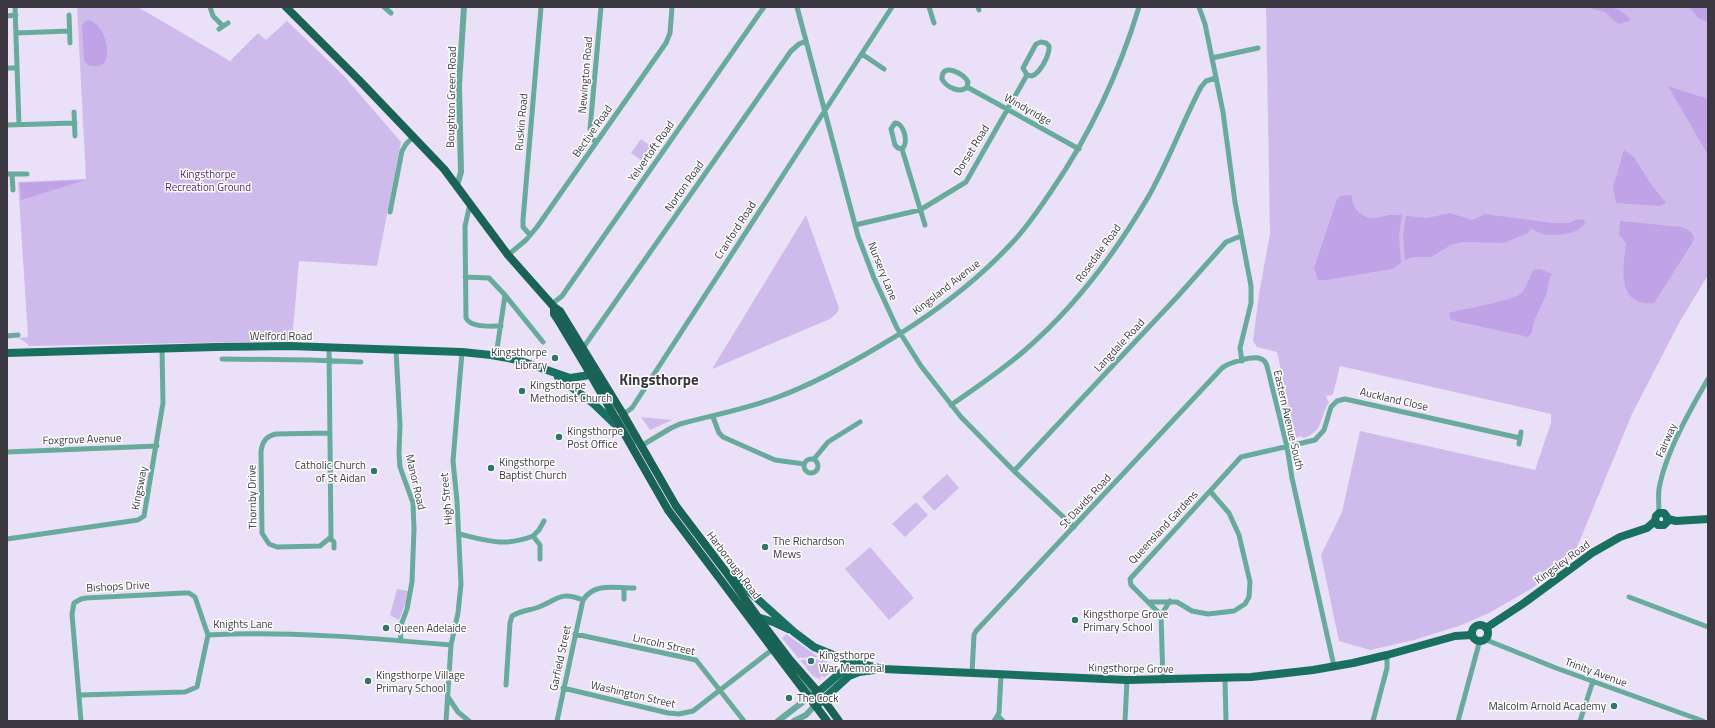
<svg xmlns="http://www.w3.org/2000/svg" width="1715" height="728" viewBox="0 0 1715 728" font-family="'Titillium Web',sans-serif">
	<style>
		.green { fill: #cfbbeb }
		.forest { fill: #c0a3e7 }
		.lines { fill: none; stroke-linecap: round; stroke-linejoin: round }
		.minor { stroke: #68ab9c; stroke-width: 5 }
		.tertiary { stroke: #68ab9c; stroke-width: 6 }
		.primary { stroke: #196f60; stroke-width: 8 }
		.trunk { stroke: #1a6256; stroke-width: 8 }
		.poi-dot { fill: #317567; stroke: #fff; stroke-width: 1.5 }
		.labels { text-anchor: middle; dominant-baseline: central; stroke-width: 3; stroke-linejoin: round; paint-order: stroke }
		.street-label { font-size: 11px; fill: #3c3841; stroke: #fff }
		.park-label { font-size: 11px; fill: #522a79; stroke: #fff }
		.poi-label { font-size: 11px; fill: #3c3841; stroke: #fff; text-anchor: start }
		.district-label { font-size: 15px; font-weight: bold; fill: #3c3841; stroke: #fff }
	</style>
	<rect width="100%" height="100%" fill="#eae1f8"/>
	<path class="green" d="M77,7H138L230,61L258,33L266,40L287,21L344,76L401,142L377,266L299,261L292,341L28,346V344L19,338L28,337L18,182L86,179Z
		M1266,7H1708V275L1679,323L1632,414L1573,557L1531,589L1489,613L1459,626L1414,640L1370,650L1339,641L1321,555L1342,512L1360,431L1535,470L1551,423V414L1340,366L1333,394L1330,396L1329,395L1326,397L1329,402C1319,418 1324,432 1303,438L1301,436L1296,438L1277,352L1257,347L1253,341L1259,294L1270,234Z
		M641,139L656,150L646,164L631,153Z
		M806,215L839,308L837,313L830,319L712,369Z
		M641,417L672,420L650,430Z
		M947,474L959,488L934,511L922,497Z
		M916,502L928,515L905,537L892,524Z
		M870,547L914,598L889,620L845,569Z
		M397,589L408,591L406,602L399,620L390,615Z
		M786,634L817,656V657L798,658L782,638Z
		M821,659L830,663L833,668V671L824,678L822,676L820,677L822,680L813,676L805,667L810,662L805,666L800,660Z"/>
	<path class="forest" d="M1585,7C1606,7 1615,3 1630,19V21L1618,24L1605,12Z
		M1689,7H1708V22L1698,18Z
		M88,20C107,23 117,70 94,66C89,66 86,64 84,60L82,27L84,22Z
		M1668,86L1708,99V155Z
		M1624,150L1634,157L1651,184L1666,203L1660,206L1616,203L1613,187Z
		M86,180L21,200L20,183Z
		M1352,195C1351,205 1359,216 1370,218C1376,219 1383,216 1389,215C1394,215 1398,215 1402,215L1399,235L1401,263L1392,269L1326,280H1318L1314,268L1337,199L1340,196Z
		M1450,213L1472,220L1485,214L1552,223H1569L1578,219L1584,220L1585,224C1577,234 1561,235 1549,235C1543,235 1536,231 1531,229L1528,233L1504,243L1461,242L1451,245L1431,257H1413L1405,260L1403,235L1406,216L1427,218Z
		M1620,221L1682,227L1691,232L1694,237L1693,242L1654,303C1616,307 1623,267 1626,243L1619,235Z
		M1540,269L1552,274L1549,280L1547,293L1534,321L1532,332L1528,337L1451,320L1449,313C1462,309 1511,301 1519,295C1526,290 1529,278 1533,270Z"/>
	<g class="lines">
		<path class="minor" d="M15,7L19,125
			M210,7L213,16L223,26
			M384,7L391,13
			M797,7L858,236L874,278L897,328L921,366L961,417L1014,471L1074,527
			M929,7L934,23
			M978,7L979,10
			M1199,7L1205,24L1223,112L1235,202L1251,286V303L1240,348L1242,361
			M69,15L70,43
			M7,16L16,15
			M219,29L228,23
			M16,33L69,31
			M862,54L884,69
			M1212,58L1258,48
			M7,68H17
			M967,87L968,82C964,73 941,62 942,79C946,87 960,94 967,87L1079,149
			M74,112L75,136
			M7,125L75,123
			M596,143L592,138L590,129L601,7
			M902,149C909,143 904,123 895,123L891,129L895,145L898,148L902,149L925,225
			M7,174H27
			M12,174L13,190
			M470,204L465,226L466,318C471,328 490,326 501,326
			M390,212L402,151L406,144L413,137
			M855,225L920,210L966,182L1027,75L1023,68L1036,44L1041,42L1046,43L1049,46C1050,55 1040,73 1032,76L1027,75
			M530,235L523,227V220L541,7
			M508,255L526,240L537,227L666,43L670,33L672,7
			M465,277L489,278L505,295L496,356
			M505,295L543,342
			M552,304L562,296L764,7
			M7,336L18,335
			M329,348L331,537L320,546L277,547L269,544L262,533L261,452C262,442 266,436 276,434L329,433
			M583,348L791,51L799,44L806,41
			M396,350L400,425L399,454L400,467L413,503L414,529L412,582L407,609L400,628L401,641
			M222,359L310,360L361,362
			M951,405C976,388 1001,371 1024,351C1074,308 1114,255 1147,199C1168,163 1182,123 1201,87L1206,81L1216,78
			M713,417L719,433L723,437L775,460L804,464
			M1519,444L1521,432
			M641,446L671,428L680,424C713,415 746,409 778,397C813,384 846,366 878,347C926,319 972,286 1010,245C1026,229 1039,209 1052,190C1091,133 1119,73 1139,7
			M633,447C634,435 621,427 621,416L632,408L892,7
			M7,452L157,446
			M804 466a7 7 0 1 1 14 0a7 7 0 1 1-14 0Z
			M814,459L828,442L860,422
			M1014,471L1178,296L1226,242L1241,236
			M1659,513C1659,505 1658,497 1659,489C1665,454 1690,410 1708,379
			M459,534C488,541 505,547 533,536
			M330,538L334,542V548
			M7,539L138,520L144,516L163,403L162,348
			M540,559V545L533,536L539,530L544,521
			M1629,597L1708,627
			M624,599V588
			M1148,602H1177L1192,611L1208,614L1234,611L1245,604L1249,597L1250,582L1239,535L1229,513L1210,491
			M1161,615L1170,601
			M575,634L696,660L744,721
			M208,635C289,631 370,638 451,645
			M1484,639L1556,668L1703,721
			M972,673L974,635L976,631L1222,368C1228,363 1254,355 1261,359C1265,360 1266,363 1267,366L1287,447L1292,478L1334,666
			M1225,679L1226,721
			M1163,681L1161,615L1131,585L1130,579L1241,457L1315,440L1324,430L1331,407L1337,401L1345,399L1520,438
			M506,685L510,623L512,616C519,611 531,610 539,607C559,599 560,591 583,600
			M563,688L668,713L679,714L693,711L773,649
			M80,695L185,692L197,687L208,635L195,597L189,593H184L86,598L81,599L74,603L72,614L81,721
			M448,697L458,712L469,721
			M998,716L1003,721
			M446,721L451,645L458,613L461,584L457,501L453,461L462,352
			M557,721L583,600C595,582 615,588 634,588
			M994,721L999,713L1001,675
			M1125,721L1127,680
			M1373,721L1387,668V655
			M1458,721L1480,640
			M1580,721L1593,681"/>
		<path class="tertiary" d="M457,186L461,172L459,85L464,7
			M778,721L804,701V692
			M794,721L806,715L816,704L815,698L802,678"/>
		<path class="primary" d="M7,353L216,347L289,346L462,352L491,355L518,360L570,378L590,375L596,376
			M558,377L594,404L619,428
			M1668,519L1676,521L1708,519
			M731,575L794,632L814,647L848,661L883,669L1127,680L1251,677L1313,670L1353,663L1387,655L1455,636L1472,635
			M754,616L773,622L788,629
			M1472 633a8 8 0 1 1 16 0a8 8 0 1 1-16 0Z
			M1486,628L1524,603L1592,553L1620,537L1647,528L1655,521L1656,516L1659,513H1664L1667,517V522L1664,525H1658L1655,521
			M810,699L846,668L856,664
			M816,706L849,676L859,672L874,670"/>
		<path class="trunk" d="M286,7L359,80L444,169L508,255L554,307L560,311L623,414L676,506L726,572L765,627L790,660L818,692L839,721
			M554,307V314L558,320L585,365L668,510L827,721"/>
	</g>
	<g class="poi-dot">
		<circle cx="555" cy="358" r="4"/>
		<circle cx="522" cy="391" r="4"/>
		<circle cx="559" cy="437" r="4"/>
		<circle cx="491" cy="468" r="4"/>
		<circle cx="374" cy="471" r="4"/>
		<circle cx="765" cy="547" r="4"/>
		<circle cx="1075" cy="620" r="4"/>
		<circle cx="386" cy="628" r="4"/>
		<circle cx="811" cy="661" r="4"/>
		<circle cx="368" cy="681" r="4"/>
		<circle cx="789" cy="698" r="4"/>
		<circle cx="1614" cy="706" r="4"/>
	</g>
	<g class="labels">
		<g class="street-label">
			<text transform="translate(585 75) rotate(-85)">Newington Road</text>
			<text transform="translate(451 97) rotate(-89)">Boughton Green Road</text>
			<text transform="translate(1028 109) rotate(29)">Windyridge</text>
			<text transform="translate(521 122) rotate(-85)">Ruskin Road</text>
			<text transform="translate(592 131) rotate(-55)">Bective Road</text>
			<text transform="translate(971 150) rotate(-58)">Dorset Road</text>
			<text transform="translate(651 151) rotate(-55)">Yelvertoft Road</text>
			<text transform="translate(684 186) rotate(-55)">Norton Road</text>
			<text transform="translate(735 230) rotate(-57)">Cranford Road</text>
			<text transform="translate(1098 253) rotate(-54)">Rosedale Road</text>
			<text transform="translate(883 271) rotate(68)">Nursery Lane</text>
			<text transform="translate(946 287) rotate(-38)">Kingsland Avenue</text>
			<text x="281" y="336">Welford Road</text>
			<text transform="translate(1119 345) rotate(-47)">Langdale Road</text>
			<text transform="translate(1394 399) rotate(13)">Auckland Close</text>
			<text transform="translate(1289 420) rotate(77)">Eastern Avenue South</text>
			<text transform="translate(82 439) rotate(-2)">Foxgrove Avenue</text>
			<text transform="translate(1666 440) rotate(-66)">Fairway</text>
			<text transform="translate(416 482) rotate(77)">Manor Road</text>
			<text transform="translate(139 488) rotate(-79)">Kingsway</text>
			<text transform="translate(252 497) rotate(-91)">Thornby Drive</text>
			<text transform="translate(446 499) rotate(-95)">High Street</text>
			<text transform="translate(1085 501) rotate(-47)">St Davids Road</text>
			<text transform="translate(1163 527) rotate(-47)">Queensland Gardens</text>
			<text transform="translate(1562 562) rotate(-36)">Kingsley Road</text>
			<text transform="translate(734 565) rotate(53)">Harborough Road</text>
			<text transform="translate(118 586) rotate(-3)">Bishops Drive</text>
			<text x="243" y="624">Knights Lane</text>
			<text transform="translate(664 644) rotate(13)">Lincoln Street</text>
			<text transform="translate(560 658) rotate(-78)">Garfield Street</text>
			<text transform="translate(1131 668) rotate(1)">Kingsthorpe Grove</text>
			<text transform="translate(1596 672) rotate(20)">Trinity Avenue</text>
			<text transform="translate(633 694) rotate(13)">Washington Street</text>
		</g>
		<g class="park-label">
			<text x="208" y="174">Kingsthorpe<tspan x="208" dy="13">Recreation Ground</tspan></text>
		</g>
		<g class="poi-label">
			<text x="547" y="352" text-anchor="end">Kingsthorpe<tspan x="547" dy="13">Library</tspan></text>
			<text x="530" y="385">Kingsthorpe<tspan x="530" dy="13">Methodist Church</tspan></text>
			<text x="567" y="431">Kingsthorpe<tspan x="567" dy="13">Post Office</tspan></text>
			<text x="499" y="462">Kingsthorpe<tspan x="499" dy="13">Baptist Church</tspan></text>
			<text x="366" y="465" text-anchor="end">Catholic Church<tspan x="366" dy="13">of St Aidan</tspan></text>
			<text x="773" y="541">The Richardson<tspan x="773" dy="13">Mews</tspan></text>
			<text x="1083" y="614">Kingsthorpe Grove<tspan x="1083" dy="13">Primary School</tspan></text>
			<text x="394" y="628">Queen Adelaide</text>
			<text x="819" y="655">Kingsthorpe<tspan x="819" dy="13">War Memorial</tspan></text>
			<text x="376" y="675">Kingsthorpe Village<tspan x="376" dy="13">Primary School</tspan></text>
			<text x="797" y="698">The Cock</text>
			<text x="1606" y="706" text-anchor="end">Malcolm Arnold Academy</text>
		</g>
		<g class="district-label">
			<text x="659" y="379">Kingsthorpe</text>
		</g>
	</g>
	<rect width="1715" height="728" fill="none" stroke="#3c3841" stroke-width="16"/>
</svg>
